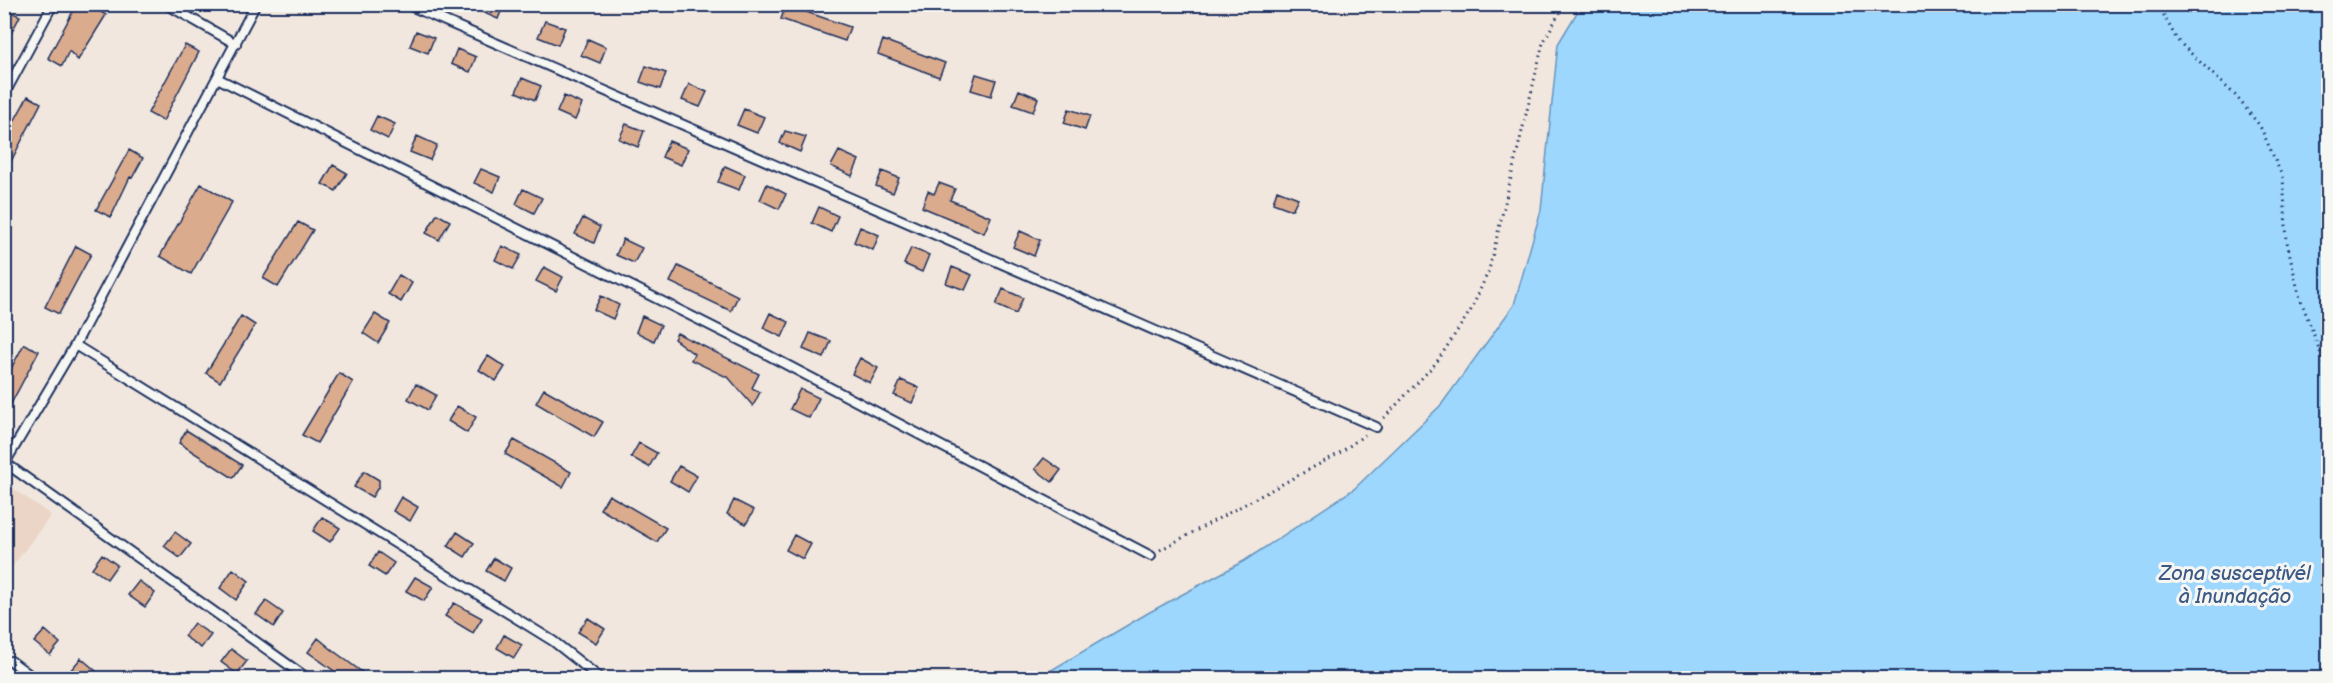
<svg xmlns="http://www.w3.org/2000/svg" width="2333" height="683" viewBox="0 0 2333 683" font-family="'Balsamiq Sans',sans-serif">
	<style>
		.built { fill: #ead5c6 }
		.water { fill: #9dd7fd; stroke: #6994bd; stroke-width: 1.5 }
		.building { fill: #dbab8d; stroke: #1b2f5e; stroke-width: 1.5 }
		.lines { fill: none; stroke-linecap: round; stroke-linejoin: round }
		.service-casing { stroke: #1b2f5e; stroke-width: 12 }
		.path { stroke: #1b2f5e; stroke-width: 3; stroke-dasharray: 1.5 4.5; stroke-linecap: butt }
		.service { stroke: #f6f6f2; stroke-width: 8 }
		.labels { text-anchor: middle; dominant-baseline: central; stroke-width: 6; stroke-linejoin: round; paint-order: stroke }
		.water-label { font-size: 20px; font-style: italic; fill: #3c5986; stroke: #f6f6f2 }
	</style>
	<rect width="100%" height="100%" fill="#f1e7de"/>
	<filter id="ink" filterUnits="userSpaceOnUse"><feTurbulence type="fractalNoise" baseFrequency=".0167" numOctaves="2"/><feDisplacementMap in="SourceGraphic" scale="12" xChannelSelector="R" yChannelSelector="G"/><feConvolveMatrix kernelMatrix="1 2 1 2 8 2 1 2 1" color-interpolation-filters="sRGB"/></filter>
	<g filter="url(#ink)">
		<path class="built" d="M5,483L51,515L5,576Z"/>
		<path class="water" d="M1582,4L2328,5V673L2321,678H1038L1148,613L1244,561L1354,489L1441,405L1514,305L1541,210L1558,44Z"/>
		<path class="building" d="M77,4H88L106,15L78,60L69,51L62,66L48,58Z
			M464,4H504L498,19Z
			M786,5L850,27L845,41L781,19Z
			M4,9L20,16L4,47Z
			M545,21L565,28L558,45L538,37Z
			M416,31L434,38L428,53L410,46Z
			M588,39L606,47L600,63L581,55Z
			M883,40L945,63L939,77L878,54Z
			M185,45L199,52L163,121L148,113Z
			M457,49L476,57L470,72L451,64Z
			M646,66L666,73L660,89L640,82Z
			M976,74L996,80L991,96L971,90Z
			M522,78L541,86L535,100L516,92Z
			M689,84L707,92L700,107L682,100Z
			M1019,90L1038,98L1033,112L1013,105Z
			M28,96L41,103L4,175V140Z
			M564,96L582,104L575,120L557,112Z
			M744,109L764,117L757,133L737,125Z
			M1069,109L1090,116L1085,130L1064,123Z
			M377,116L395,124L388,139L370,130Z
			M626,124L644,131L638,147L619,139Z
			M785,131L806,137L800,152L780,143Z
			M417,136L437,145L430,160L410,152Z
			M669,141L688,149L681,165L662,157Z
			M129,150L143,158L132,178L130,177L111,217L96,210Z
			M839,151L859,160L852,176L831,166Z
			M333,165L347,173L336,191L322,184Z
			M725,166L745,175L739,190L718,182Z
			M481,169L500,177L494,192L474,183Z
			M882,171L899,178L893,193L876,186Z
			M939,183L955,189L950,200L991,217L984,233L922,207L928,191L934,194Z
			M201,184L232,202L191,274L160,256Z
			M767,184L786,194L779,209L760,200Z
			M523,189L542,198L534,213L516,204Z
			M1277,190L1298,198L1292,210L1273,203Z
			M819,207L838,216L831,232L812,223Z
			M437,214L450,221L439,240L426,233Z
			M583,218L600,227L594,243L575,234Z
			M298,222L313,230L278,287L263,278Z
			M860,227L879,235L873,250L854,242Z
			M1020,231L1040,240L1034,256L1013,247Z
			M623,239L642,248L634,263L616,255Z
			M76,246L91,254L59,314L45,307Z
			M502,246L521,255L513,269L495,260Z
			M911,248L929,255L922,272L904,264Z
			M678,266L738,296L731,311L670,282Z
			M544,267L563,277L556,291L536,281Z
			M952,267L972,275L965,290L946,283Z
			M399,275L412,283L401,302L388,294Z
			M1003,289L1023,298L1016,314L996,305Z
			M601,296L619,305L613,319L594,310Z
			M770,313L789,322L782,337L763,328Z
			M375,314L390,323L378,343L363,333Z
			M241,316L255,325L220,382L206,373Z
			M642,316L661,325L654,341L636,332Z
			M677,333L759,374L752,388L760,392L753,406L729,378L691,360L694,354L674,339Z
			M810,333L831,341L824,358L803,349Z
			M24,344L39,351L4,417V382Z
			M488,356L505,367L496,381L479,370Z
			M860,358L878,368L870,383L852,374Z
			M339,373L353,382L317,443L302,435Z
			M901,380L919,388L912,403L894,395Z
			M416,384L436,395L428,410L408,399Z
			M544,389L603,422L594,437L536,403Z
			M800,389L819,398L809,418L790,409Z
			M457,406L476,417L467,433L448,421Z
			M186,430L242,465L233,478L179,443Z
			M514,440L571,472L563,487L505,454Z
			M639,443L657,453L649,467L631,457Z
			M1044,458L1061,470L1052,482L1035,469Z
			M679,466L697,476L688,492L670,481Z
			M364,471L379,480V486L372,497L354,487Z
			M609,495L666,528L657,542L600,509Z
			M401,497L418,507L410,521L393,511Z
			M734,500L754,510L746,524L727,514Z
			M322,517L340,528L330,542L313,531Z
			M175,532L191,544L180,558L164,546Z
			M457,532L474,543L465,557L448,546Z
			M794,535L811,544L803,559L786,550Z
			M378,552L394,563L385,576L369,566Z
			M102,554L117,565L107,579L92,568Z
			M494,558L511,568L504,581L486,571Z
			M233,569L249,581L236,600L220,588Z
			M415,577L433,587L424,601L406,591Z
			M139,581L155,593L145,607L128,595Z
			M266,601L283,613L274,627L256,614Z
			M454,603L482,618L473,633L445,616Z
			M588,618L605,629L596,643L578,632Z
			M194,623L211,635L201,648L184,636Z
			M45,630L60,643L50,655L34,642Z
			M504,635L522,645L514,658L497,648Z
			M318,638L335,652L370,678H344L308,652Z
			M231,649L247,661L237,674L221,662Z
			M81,658L104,678H78L70,671Z"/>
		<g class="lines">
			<defs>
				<path id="service" d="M166,4L236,44
					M406,4L1376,427
					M217,78L747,344L1151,556
					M4,95L53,4
					M75,345L553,641L600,678
					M4,462L307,678
					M5,463L75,345L256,4
					M11,661L34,678"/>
			</defs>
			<use href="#service" class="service-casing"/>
			<path class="path" d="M2158,4L2177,40L2236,96L2260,126L2283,178L2287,242L2299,295L2328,373
				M1384,418L1436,363L1471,310L1489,270L1543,43L1564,4
				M1160,550L1338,454L1366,434"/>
			<use href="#service" class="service"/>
		</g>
	</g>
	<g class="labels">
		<g class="water-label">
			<text x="2235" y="574">Zona susceptivél<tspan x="2235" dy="23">à Inundação</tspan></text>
		</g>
	</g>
	<rect width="2333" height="683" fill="none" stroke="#f6f6f2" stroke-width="24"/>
	<rect x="12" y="12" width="2309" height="659" fill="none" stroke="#1b2f5e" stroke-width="2" filter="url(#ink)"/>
</svg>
